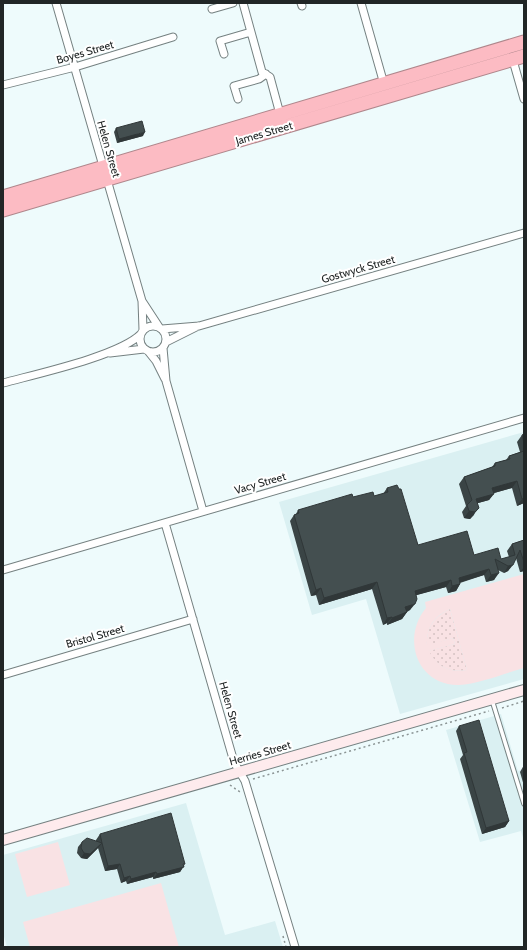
<svg xmlns="http://www.w3.org/2000/svg" width="527" height="950" viewBox="0 0 527 950" font-family="Cabin,sans-serif">
	<style>
		.built { fill: #daf0f2 }
		.grass { fill: url(#grass-dots) }
		.green { fill: #f9e2e4; fill-rule: evenodd }
		.lines { fill: none; stroke-linecap: round; stroke-linejoin: round }
		.lane-casing { stroke: #758181; stroke-width: 5.5 }
		.street-casing { stroke: #758181; stroke-width: 9 }
		.secondary-casing { stroke: #758181; stroke-width: 12 }
		.highway-casing { stroke: #af878c; stroke-width: 15 }
		.path { stroke: #8b9494; stroke-width: 1.5; stroke-dasharray: 2 3; stroke-linecap: butt }
		.lane { stroke: #fff; stroke-width: 3.5 }
		.street { stroke: #fff; stroke-width: 7 }
		.secondary { stroke: #feebed; stroke-width: 10 }
		.highway { stroke: #fcbbc3; stroke-width: 13 }
		.wall { fill: #3a4445 }
		.shaded-wall { fill: #303738 }
		.building { fill: #444f50; stroke: #303738 }
		.labels { text-anchor: middle; dominant-baseline: central; stroke-width: 4; stroke-linejoin: round; paint-order: stroke }
		.street-label { font-size: 11px; fill: #212626; stroke: #fff }
	</style>
	<defs>
		<pattern id="grass-dots" width="8" height="8" patternUnits="userSpaceOnUse"><rect width="8" height="8" fill="#f9e2e4"/><path d="M2 2h.1M6 6h.1" fill="none" stroke="#d5c2c3" stroke-width="1.8" stroke-linecap="round"/></pattern>
	</defs>
	<rect width="100%" height="100%" fill="#eefbfc"/>
	<path class="built" d="M524,432V679L400,714L366,599L312,615L279,502Z
		M501,714L518,771L524,769V841L521,831L480,842L446,730Z
		M186,803L225,935L275,921L283,947H7L3,933V855Z"/>
	<path class="grass" d="M450,609L467,670C450,673 437,667 428,651L455,644L453,638L427,646C426,627 434,617 450,609Z"/>
	<path class="green" d="M524,574V668C505,673 479,684 459,685C417,686 401,638 426,608L425,602ZM450,609L467,670C450,673 437,667 429,651L455,644L453,638L427,645C426,628 434,616 450,609Z
		M58,842L70,885L27,897L15,854Z
		M161,883L179,947H30L23,922Z"/>
	<g class="lines">
		<defs>
			<path id="lane" d="M492,700L524,804"/>
			<path id="street" d="M56,3L142,301L159,327
				M243,3L262,72L270,77L280,114
				M301,3L302,6
				M361,3L384,84
				M212,9L233,3
				M224,54L220,41L251,32
				M512,57L524,99
				M3,85L75,67L173,37
				M238,99L234,86L259,79L266,74
				M142,301L143,330
				M140 339a13 13 0 1 1 26 0a13 13 0 1 1-26 0Z
				M162,329L199,326L524,233
				M166,342L198,326
				M163,348L166,381L203,511
				M148,351L156,361L165,379
				M110,353L144,349
				M3,383C36,374 119,356 141,334
				M165,523L234,762L245,781L295,947
				M3,570L524,418
				M3,675L193,619"/>
			<path id="secondary" d="M3,840L524,690"/>
			<path id="highway" d="M3,197L524,42
				M3,210L524,56"/>
		</defs>
		<use href="#lane" class="lane-casing"/>
		<use href="#street" class="street-casing"/>
		<use href="#secondary" class="secondary-casing"/>
		<use href="#highway" class="highway-casing"/>
		<path class="path" d="M502,708L524,701
			M253,779L489,711
			M230,785L240,792
			M283,936L286,947"/>
		<use href="#lane" class="lane"/>
		<use href="#street" class="street"/>
		<use href="#secondary" class="secondary"/>
		<use href="#highway" class="highway"/>
	</g>
	<path class="wall" d="M116,128L143,136L117,143L114,132Z
		M524,434V503L517,506L512,488L494,493L489,500L478,503L474,515L470,519L464,518L462,512L466,506L459,484L464,477L492,467L495,463L506,460L509,456L520,452L517,442L522,435Z
		M387,488L418,545L474,555L501,559L509,557L507,551L512,544L524,540V571L520,572L516,558L508,571L504,573L498,570L494,580L486,582L484,575L460,583V584L456,591L448,593L446,587L416,595L410,610L407,612L402,619L387,625V623L383,625L372,589L319,605L316,595L311,596L290,521L294,515L296,514L298,510L353,497L374,496L383,494Z
		M459,726L509,821L505,827L482,834L460,759L463,755L456,731Z
		M524,765V786L520,772Z
		M100,834L184,866L180,872L153,879V877L127,884L126,881L121,883L117,869L105,871L98,848L87,859L81,858L77,853L78,847L82,842L96,841V840Z"/>
	<path class="shaded-wall" d="M145,132L143,136L117,143L119,139Z
		M517,481L512,488L487,495L492,488Z
		M494,494L489,500L471,505L476,499Z
		M524,498V503L517,506L522,499Z
		M479,508L470,519L464,518L469,511Z
		M513,565L508,571L504,573L508,566Z
		M524,567V571L520,572Z
		M489,569L484,575L454,584L459,578Z
		M499,573L494,580L486,582L491,575Z
		M451,580L446,587L410,597L415,591Z
		M377,582L372,589L319,605L324,598Z
		M460,584L456,591L448,593L452,586Z
		M321,588L316,595L311,596L316,590Z
		M415,604L410,610L400,613L405,607Z
		M407,612L402,619L387,625L392,618Z
		M392,617L387,623L383,625L387,618Z
		M509,821L505,827L482,834L486,828Z
		M102,843L98,848L87,859L81,858L84,853Z
		M120,864L117,869L105,871L108,866Z
		M185,864L180,872L153,879L157,874Z
		M156,872L153,877L127,884L131,879Z
		M130,876L126,881L121,883L124,878Z"/>
	<path class="building" d="M142,121L145,132L119,139L116,128Z
		M524,434V443L522,435Z
		M524,451V498L522,499L517,481L492,488L494,494L476,499L479,508L475,512L469,511L467,505L472,500L464,477L495,466V463L510,459L509,456Z
		M397,485L399,489H401L418,545L467,531L474,555L498,548L501,559L515,555L512,544L524,540V562L520,550L513,565L508,566L495,559L499,573L491,575L489,569L459,578L460,584L452,586L451,580L415,591L417,599L415,604L405,607L407,612L392,618V617L387,618L377,582L324,598L321,588L316,590L294,515L299,513L298,510L352,494L353,497L373,492L374,496L388,492L387,488Z
		M479,720L509,821L486,828L464,753L467,752L459,726Z
		M171,813L185,864H183L184,867L157,874L156,872L131,879L130,876L124,878L120,864L108,866L102,843L90,854L84,853L81,848L82,842L87,838L102,843L100,834Z"/>
	<g class="labels">
		<g class="street-label">
			<text transform="translate(85 52) rotate(-16)">Boyes Street</text>
			<text transform="translate(264 133) rotate(-16)">James Street</text>
			<text transform="translate(109 149) rotate(74)">Helen Street</text>
			<text transform="translate(358 269) rotate(-16)">Gostwyck Street</text>
			<text transform="translate(260 483) rotate(-16)">Vacy Street</text>
			<text transform="translate(95 636) rotate(-16)">Bristol Street</text>
			<text transform="translate(231 710) rotate(74)">Helen Street</text>
			<text transform="translate(260 753) rotate(-16)">Herries Street</text>
		</g>
	</g>
	<rect width="527" height="950" fill="none" stroke="#212626" stroke-width="8"/>
</svg>
